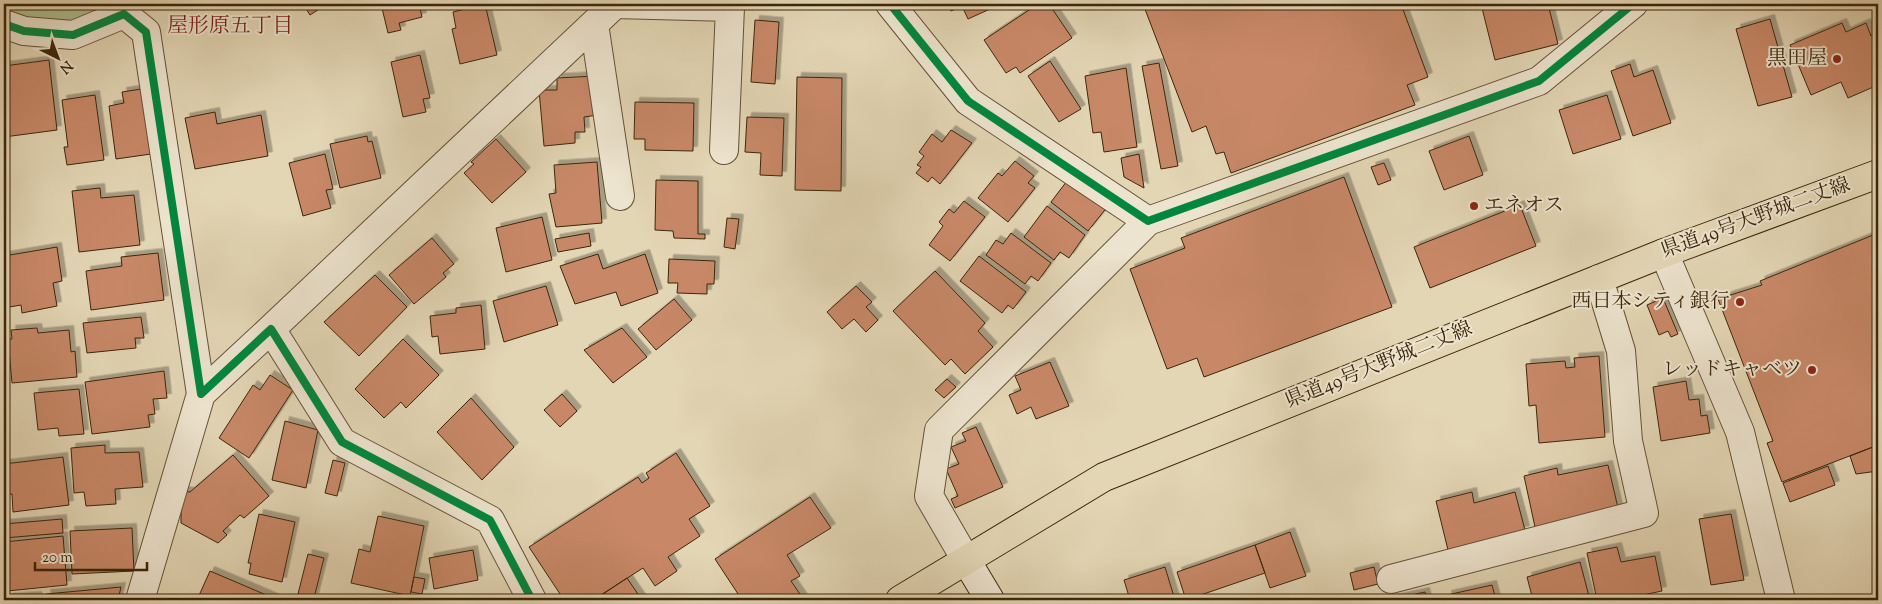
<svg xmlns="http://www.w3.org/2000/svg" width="1882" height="604" viewBox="0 0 1882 604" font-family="'Sorts Mill Goudy','Noto Serif JP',serif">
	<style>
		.green { fill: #aebf92; stroke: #74724e }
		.building { fill: #c88867; stroke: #3b260a; filter: url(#shadow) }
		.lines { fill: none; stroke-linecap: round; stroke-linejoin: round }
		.street-casing { stroke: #655235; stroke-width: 30 }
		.secondary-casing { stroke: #3b260a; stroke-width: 30 }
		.primary-casing { stroke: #3b260a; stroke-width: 30 }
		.path { stroke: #3b260a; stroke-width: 3; stroke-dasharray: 4 2.5; stroke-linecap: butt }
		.street { stroke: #ede4cf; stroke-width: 28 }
		.secondary { stroke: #ede4cf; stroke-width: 28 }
		.primary { stroke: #e3d6b5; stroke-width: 28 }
		.cycleway-casing { stroke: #ede4cf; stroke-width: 11 }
		.cycleway { stroke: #00873e; stroke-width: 8 }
		.poi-dot { fill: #8f2418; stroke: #ede4cf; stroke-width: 2 }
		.labels { text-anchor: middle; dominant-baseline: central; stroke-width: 4; stroke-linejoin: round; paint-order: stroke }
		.poi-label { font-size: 20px; fill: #3b260a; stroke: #ede4cf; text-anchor: end }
		.street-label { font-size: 20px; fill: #3b260a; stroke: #ede4cf }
		.neighbourhood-label { font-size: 21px; fill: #7a1f14; stroke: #ede4cf }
	</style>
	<defs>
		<filter id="shadow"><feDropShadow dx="4.5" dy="-4.5" stdDeviation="0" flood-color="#0004"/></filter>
	</defs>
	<rect width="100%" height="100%" fill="#e3d6b5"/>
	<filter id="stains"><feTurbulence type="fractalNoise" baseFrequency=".004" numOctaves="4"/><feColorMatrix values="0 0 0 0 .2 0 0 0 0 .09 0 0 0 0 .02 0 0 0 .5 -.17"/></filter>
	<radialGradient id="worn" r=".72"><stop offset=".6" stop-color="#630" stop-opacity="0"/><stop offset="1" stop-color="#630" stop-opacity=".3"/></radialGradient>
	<path class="green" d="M4,4H120L73,35L4,24Z"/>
	<path class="building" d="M303,4H327L310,15Z
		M381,4H419L422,17L399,23L401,30L388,33Z
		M485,4L497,55L460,64L452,29L456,28L453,12Z
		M948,4H1001L968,19L962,6L951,11Z
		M1038,4H1049L1072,38L1020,73L1016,67L1006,73L984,40Z
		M1143,4H1401L1428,77L1407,85L1415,105L1231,173L1224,152L1216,154L1206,126L1192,132Z
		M1481,4H1548L1558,44L1495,60Z
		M1770,19L1792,97L1758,106L1736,29Z
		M755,20L779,22L775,84L751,82Z
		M1842,23L1846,32L1866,23L1871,36L1878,32V73L1876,74L1878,85L1848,98L1841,82L1811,95L1790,45Z
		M420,55L430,98L423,99L426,112L403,117L391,62Z
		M49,60L57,130L4,137V66Z
		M1050,61L1081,109L1059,122L1028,76Z
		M1159,63L1178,166L1161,169L1142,66Z
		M1630,64L1634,77L1653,70L1671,123L1633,136L1611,71Z
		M1126,68L1137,147L1104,152L1101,132L1093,133L1085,76Z
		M595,76L598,115L584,117L585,132H575V143L544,146L539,90H557V78Z
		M797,77L842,78L841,191L795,190Z
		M141,89L151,154L116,159L109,106L124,103L122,92Z
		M95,95L104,160L67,165L64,147H68L62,100Z
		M1607,95L1621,139L1573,154L1559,110Z
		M635,102L694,103L693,151L645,150V139H634Z
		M215,112L217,124L261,115L268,156L195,169L185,118Z
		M747,117L784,118L782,176L760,175L761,153L745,152Z
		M951,130L972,143L940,184L932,177L928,182L916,173L921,167L917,165L924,156L919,152L932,134L942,142Z
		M367,136L368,142L372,141L381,178L340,188L330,144Z
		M1469,136L1483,175L1444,190L1429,151Z
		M496,139L526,172L492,203L464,173L474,164L471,162Z
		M325,154L333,189L326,190L331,208L303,216L289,163Z
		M1139,154L1144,188L1124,177L1121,158Z
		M1015,161L1034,176L1028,183L1035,188L1008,222L978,198L998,173L1002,176Z
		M597,162L602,223L556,227L549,194L556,193L554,165Z
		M1384,163L1391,180L1378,185L1371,167Z
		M1070,177L1108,206L1088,231L1051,202Z
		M1344,177L1392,307L1204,377L1197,358L1167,369L1130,269L1185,248L1181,238Z
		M656,180L698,181V234H705V239L674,238L673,231L655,230Z
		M100,188L101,198L134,195L140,245L79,252L72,191Z
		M964,201L985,217L950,261L929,245L943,226L939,222L949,209L954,213Z
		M1520,205L1536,246L1430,288L1414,247Z
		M1047,206L1085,235L1069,258L1060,252L1054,260L1024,237Z
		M542,217L552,260L506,272L496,228Z
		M727,218L739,219L735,249L724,247Z
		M589,233L591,246L558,252L555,239Z
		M1011,233L1051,263L1038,281L1031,276L1025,284L986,255L996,240L1003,244Z
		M1878,233V445L1782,482L1767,443L1773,441L1718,299L1762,285L1760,281Z
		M432,238L454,264L443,273L446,277L414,304L389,275Z
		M57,247L62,281L53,283L57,306L22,313L21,305L4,308V256Z
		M158,253L164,300L91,310L86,271L122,266L121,257Z
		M598,254L603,269L645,254L658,293L621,306L616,292L575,304L560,266Z
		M979,256L1026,292L1013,309L1008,305L1002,313L960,281Z
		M669,259L715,261L714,284H707V294L677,293L678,283H668Z
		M935,271L985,323L978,331L993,347L965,374L951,359L945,365L893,311Z
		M375,275L407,307L359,356L324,322Z
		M546,286L558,325L504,342L493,301Z
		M856,286L872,302L866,307L878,320L866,332L854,319L842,329L827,312Z
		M1663,298L1678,334L1671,337L1668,331L1659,335L1647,305Z
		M674,299L692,320L656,350L638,329Z
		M481,305L485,349L440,354L438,336L432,337L430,316L456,313V308Z
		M141,317L144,338H135L136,348L87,353L83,323Z
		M37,328L38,333L69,330L71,352L75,351L77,377L12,383L8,339H12L11,330Z
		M622,328L647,357L613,383L584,350Z
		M403,339L439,375L406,408L401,402L384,418L355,389Z
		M1599,356L1605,437L1539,443L1536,405L1529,406L1526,364L1565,361L1566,368L1575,367L1574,358Z
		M1050,362L1069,406L1036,419L1031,407L1017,414L1009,395L1021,390L1015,376Z
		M164,371L167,398L153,399L155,414L148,415L150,427L92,434L85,382Z
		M270,375L293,390L249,458L219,438L253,385L260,390Z
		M947,379L956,387L944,398L935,390Z
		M1686,381L1689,400L1699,399L1701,416L1707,415L1710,433L1661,441L1653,387Z
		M79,389L84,434L59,436L58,428L38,430L34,393Z
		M562,394L577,411L560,427L544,410Z
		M471,398L514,447L482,480L437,432Z
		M285,421L318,430L306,488L272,480Z
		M976,427L1003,487L955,508L951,499L958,496L946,469L959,464L951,447L966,441L962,433Z
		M105,445V453L139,452L143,487L115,489L116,504L86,506L84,492L74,493L71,448Z
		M1878,445V471L1856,474L1850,456Z
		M676,453L710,506L689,519L700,536L668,557L677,571L655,586L643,568L593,600H564L529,547L638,477L642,483L649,478L646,473Z
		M233,455L269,496L244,518L240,515L223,531L227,535L218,543L181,523V491L190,492Z
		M63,457L69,505L13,512L12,494L4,495V464Z
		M333,460L345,463L337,496L325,493Z
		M1608,465L1618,508L1535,527L1524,476L1557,468L1558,475Z
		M1828,466L1835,485L1790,502L1783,483Z
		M1472,492L1474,503L1515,492L1525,530L1448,550L1436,501Z
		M810,497L831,528L787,555L800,576L791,581L804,600H742L715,559Z
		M259,514L295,522L282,582L249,574L251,563H248Z
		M1731,514L1744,580L1711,585L1699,519Z
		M378,516L424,526L410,596L351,583L359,549L370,552Z
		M62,519L63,533L4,538V524Z
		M132,528L134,571L72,574L70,531Z
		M1290,532L1306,576L1270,588L1255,545Z
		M63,536L67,585L7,591L4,542Z
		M1255,545L1265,573L1186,600L1177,572Z
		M1617,547L1621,562L1655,556L1662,591L1619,600H1597L1587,553Z
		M473,550L478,580L434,589L429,558Z
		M308,554L324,558L314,598L298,594Z
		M1580,562L1590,600H1533L1527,577Z
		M1165,567L1175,600H1130L1124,580Z
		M1374,567L1378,584L1354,590L1350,573Z
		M210,571L278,600H197Z
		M414,577L425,579L422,594L411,592Z
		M627,578L642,600H594Z
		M1492,585L1496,600H1448L1447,595Z
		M121,587L118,600H47L46,594Z
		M1425,592L1427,600L1392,599Z
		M37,596L38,600H8V598Z"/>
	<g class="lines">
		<defs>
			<path id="street" d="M890,4L968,101L1148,221L1539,81L1633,4
				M4,24L24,31L73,35L124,14L146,32L201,394L271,329L342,442L490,520L532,600
				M594,24L620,196
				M1664,253L1740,432L1781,600
				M271,329L615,4L730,7L724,150
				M966,560L929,496L939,430L1148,221
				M1391,579L1644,513L1628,441L1621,351L1599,279
				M140,600L201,394"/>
			<path id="secondary" d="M966,560L990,600"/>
			<path id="primary" d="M900,600L1104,477L1664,253L1878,174"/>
		</defs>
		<use href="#street" class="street-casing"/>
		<use href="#secondary" class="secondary-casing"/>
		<use href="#primary" class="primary-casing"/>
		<path class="path" d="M763,7L831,6L837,4"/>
		<use href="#street" class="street"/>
		<use href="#secondary" class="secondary"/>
		<use href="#primary" class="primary"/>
		<defs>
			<path id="cycleway" d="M890,4L968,101L1148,221L1539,81L1633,4
				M4,24L24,31L73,35L124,14L146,32L201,394L271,329L342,442L490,520L532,600"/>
		</defs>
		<use href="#cycleway" class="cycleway-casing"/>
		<use href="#cycleway" class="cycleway"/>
	</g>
	<g class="poi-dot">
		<circle cx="1837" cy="59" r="5"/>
		<circle cx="1474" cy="206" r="5"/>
		<circle cx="1740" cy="302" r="5"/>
		<circle cx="1812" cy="370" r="5"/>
	</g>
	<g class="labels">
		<g class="poi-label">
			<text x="1827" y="59">黒田屋</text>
			<text x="1484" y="206" text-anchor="start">エネオス</text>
			<text x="1730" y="302">西日本シティ銀行</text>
			<text x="1802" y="370">レッドキャベツ</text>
		</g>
		<g class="street-label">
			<text transform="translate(1756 219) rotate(-20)">県道49号大野城二丈線</text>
			<text transform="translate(1379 366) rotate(-22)">県道49号大野城二丈線</text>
		</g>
		<g class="neighbourhood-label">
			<text x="230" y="27">屋形原五丁目</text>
		</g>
	</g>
	<rect width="1882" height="604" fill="none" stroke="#e3d6b5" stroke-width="20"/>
	<rect x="5" y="5" width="1872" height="594" fill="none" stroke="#3b260a" stroke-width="2.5"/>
	<rect x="10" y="10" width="1862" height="584" fill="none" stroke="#3b260a"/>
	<g transform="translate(58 58) rotate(138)" stroke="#ede4cf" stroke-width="4" paint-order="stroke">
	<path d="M0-4L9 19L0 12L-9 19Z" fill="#3b260a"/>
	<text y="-8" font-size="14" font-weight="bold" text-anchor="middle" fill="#3b260a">N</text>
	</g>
	<path d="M35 562v8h112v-8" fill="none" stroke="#3b260a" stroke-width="2.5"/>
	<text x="42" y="562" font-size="15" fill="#3b260a" stroke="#ede4cf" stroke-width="4" paint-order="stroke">20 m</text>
	<rect width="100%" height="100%" filter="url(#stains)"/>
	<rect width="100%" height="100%" fill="url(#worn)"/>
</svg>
